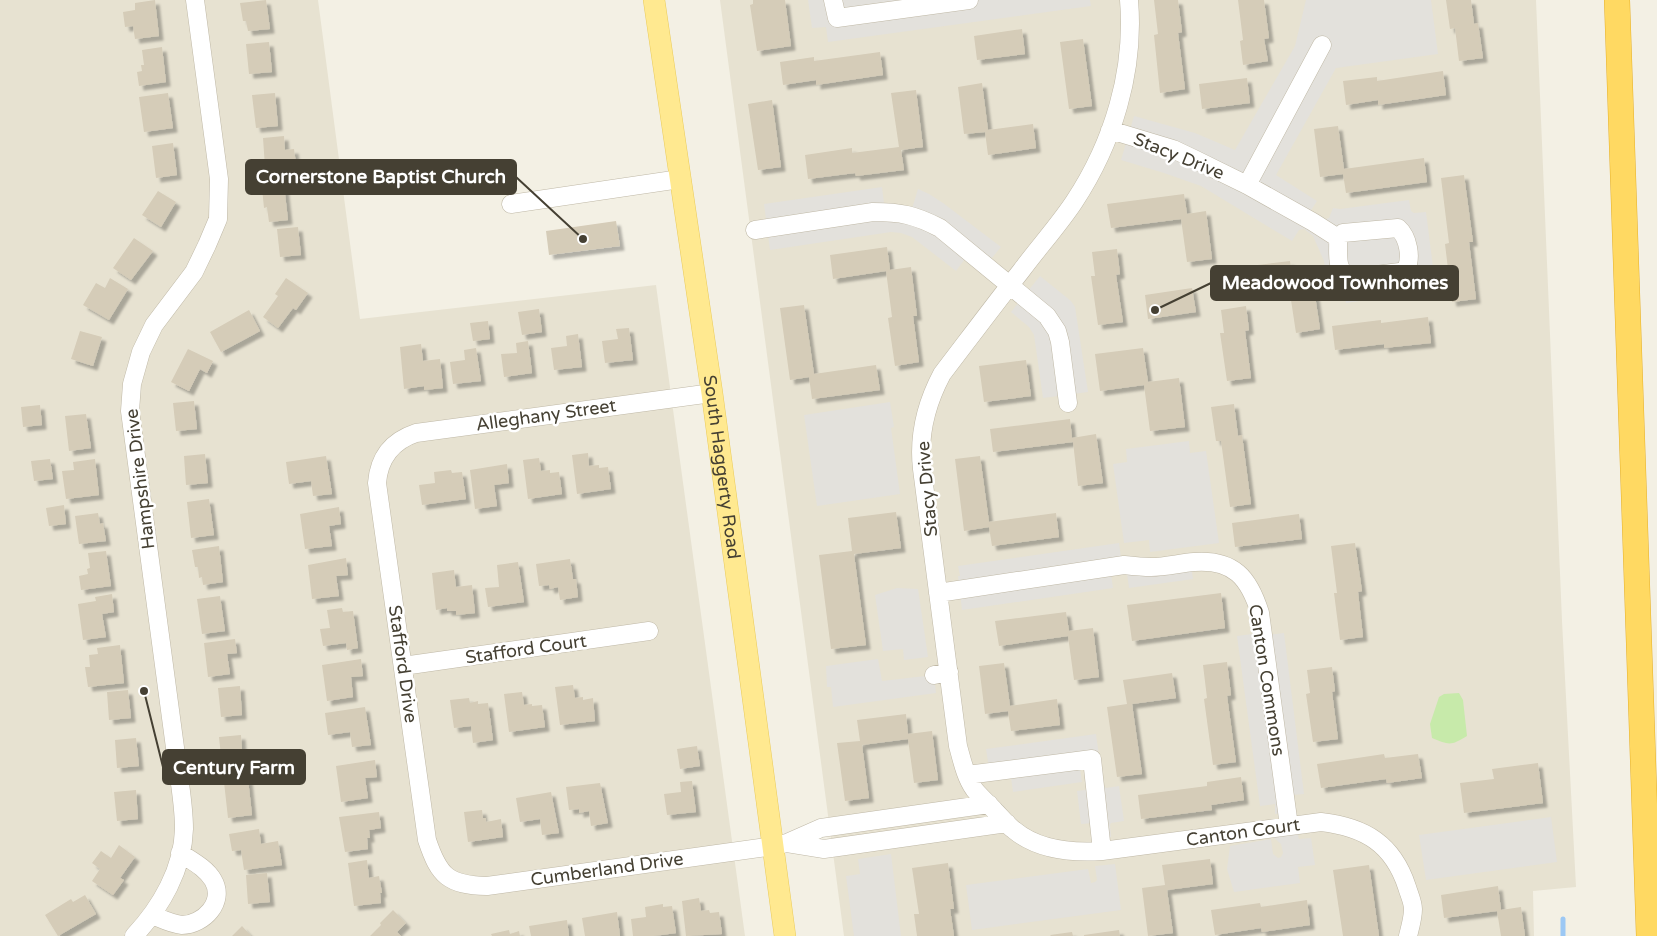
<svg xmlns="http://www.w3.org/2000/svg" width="1657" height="936" viewBox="0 0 1657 936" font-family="'Varela Round',sans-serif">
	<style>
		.residential { fill: #e7e2d1 }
		.green { fill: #c7eaaa }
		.parking { fill: #e3e1dc }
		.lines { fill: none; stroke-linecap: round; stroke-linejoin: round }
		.stream { stroke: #9cc8f4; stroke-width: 5 }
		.building { fill: #d5ccb8; filter: url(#shadow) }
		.minor-casing { stroke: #bfb8a6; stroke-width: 19 }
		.major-casing { stroke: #eacb5b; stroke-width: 22 }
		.highway-casing { stroke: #e6b12b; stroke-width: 26 }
		.minor { stroke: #fff; stroke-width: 18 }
		.major { stroke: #ffe990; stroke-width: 21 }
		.highway { stroke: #ffd962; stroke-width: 25 }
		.labels { text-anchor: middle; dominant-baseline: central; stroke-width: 5; stroke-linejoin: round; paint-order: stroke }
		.street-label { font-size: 18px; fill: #454033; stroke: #fff }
		.leader { fill: none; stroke: #454033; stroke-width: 2 }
		.callout-dot { fill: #454033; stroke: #fff; stroke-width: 2 }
		.callout { fill: #454033; stroke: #454033; stroke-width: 2 }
		.callout-label { font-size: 19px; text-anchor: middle; font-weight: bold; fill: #fff }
	</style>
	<defs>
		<filter id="shadow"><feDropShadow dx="4.5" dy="4.5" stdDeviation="1" flood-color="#0004"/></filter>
	</defs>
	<rect width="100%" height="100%" fill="#f3f0e4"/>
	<path class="residential" d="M0,0H318L360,319L656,285L745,936H0Z
		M720,0H1536L1562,621L1576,887L1533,891L1534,936H844Z"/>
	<path class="green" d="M1459,693L1463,700L1467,736C1451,746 1449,745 1432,738L1430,724L1439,697L1444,694Z"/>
	<path class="parking" d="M808,0H1090L1091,6L828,42L826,27L812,28Z
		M1306,0H1431L1438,54L1336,68L1276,175L1317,201L1310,212L1322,220L1329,218L1333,208L1340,209L1409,200L1411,211L1414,213L1426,212L1434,275L1423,276L1420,280L1421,292L1346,303L1342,288L1329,289L1324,261L1313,236L1304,229L1299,230L1292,241L1201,186L1164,173L1121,160L1134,116L1195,133L1235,150L1295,46Z
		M882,187L885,212L910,215L918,189L929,194L943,203L1001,247L986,265L970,252L956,271L912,237L901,233L891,232L770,250L764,204Z
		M1040,276L1071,301L1075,307L1088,392L1043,398L1034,335L1029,327L1011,312Z
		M890,402L894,427L891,428L900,494L817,506L804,415Z
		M1189,441L1190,453L1206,451L1219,543L1150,552L1149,540L1124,543L1113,464L1127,462L1126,449Z
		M1119,543L1123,572L1111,574L1113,588L962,610L958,576H960L958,566Z
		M1191,564L1193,579L1129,588L1127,573Z
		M897,588L918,589L928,657L904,660L903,649L883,651L875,595Z
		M1267,632L1268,635L1284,633L1304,794L1292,795L1295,811L1275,814V804L1260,806L1237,636Z
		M878,659L882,681L934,675L936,693L833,707L831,687H827L826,666Z
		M1096,734L1103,785L1106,788L1119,786L1124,821L1111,823L1110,825L1111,837L1095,839L1093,823L1081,824L1077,791L1085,790L1089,786L1086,767L1080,769L1082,782L1013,792L1011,778L991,781L986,749Z
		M1551,817L1557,862L1426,880L1419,835Z
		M1300,833L1298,836L1299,839L1311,838L1315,865L1298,867L1300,883L1234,892L1227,869L1230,846L1271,839L1273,854L1278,858L1281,857L1283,853L1281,844L1273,837Z
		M891,854L901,936H854L846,876L860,874L858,859Z
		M1115,864L1121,910L972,930L966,885L1088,869L1091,883L1095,882L1097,880L1095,866Z"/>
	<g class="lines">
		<path class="stream" d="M1563,919V936"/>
	</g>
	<path class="building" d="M155,0L159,36L135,39L133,26L125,27L123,12L135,10V3Z
		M266,0L270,29L248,31L246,21H243L240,3Z
		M753,0H785L791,46L757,51L750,5L753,4Z
		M1154,0H1178L1182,32L1178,33L1185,89L1160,93L1154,35L1158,34Z
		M1238,0H1264L1269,38L1264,39L1268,61L1243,65L1240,41L1243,40Z
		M1446,0H1471L1474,24L1478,23L1483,58L1459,61L1455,28L1450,29Z
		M1022,29L1025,54L977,60L974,36Z
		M1083,39L1092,106L1069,109L1060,42Z
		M269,42L272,72L249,74L246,44Z
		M162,47L166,82L139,86L137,72L142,71L141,65H144L142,50Z
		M880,52L883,75L816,85V80L783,85L780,62L814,57V61Z
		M1443,71L1446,95L1378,105V100L1346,105L1343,81L1377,77V81Z
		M1247,78L1250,103L1202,109L1199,84Z
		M982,83L988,130L1033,124L1036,148L988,155L985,132L964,134L958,87Z
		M916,90L923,147L901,150L904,170L856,176L855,173L808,179L805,155L852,148V153L899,147L891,93Z
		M168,93L173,128L144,132L139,97Z
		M275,93L278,126L256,128L252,95Z
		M772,100L781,167L758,170L748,104Z
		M1338,126L1344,169L1424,158L1427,182L1346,193L1343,174L1320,177L1314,129Z
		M284,136L285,150L294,149L296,164L265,167L263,138Z
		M173,143L177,175L156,178L152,146Z
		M1464,175L1473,242H1469L1476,299L1452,302L1445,244L1449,243L1441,178Z
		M284,185L288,220L269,222L267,207L264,208L262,188Z
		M158,191L176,202L161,227L142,215Z
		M1184,194L1187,214L1206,211L1212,259L1187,262L1181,219L1111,228L1107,204Z
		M616,221L620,246L549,255L546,231Z
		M298,227L301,255L280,257L277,229Z
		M134,238L153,251L131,280L113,268Z
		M887,247L890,270L911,267L917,316H913L919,362L895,366L888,318L892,317L886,271L833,279L830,255Z
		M1117,249L1120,274L1116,275L1123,322L1098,325L1091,276H1095L1092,252Z
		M1290,261L1293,284L1313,282L1320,329L1296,333L1289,287L1245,293L1241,267Z
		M110,278L128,289L109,320L83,305L96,283L105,288Z
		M286,278L308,293L296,310L293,308L278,328L263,317L278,296L275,294Z
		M1192,288L1196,312L1148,319L1145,295Z
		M804,305L814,374L876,365L880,390L812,399L809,377L790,380L780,308Z
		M1246,306L1249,330L1245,331L1251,378L1227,381L1220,333H1224L1221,310Z
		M539,309L542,332L522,335L518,312Z
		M249,310L260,331L221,352L210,332Z
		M1428,317L1431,343L1384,348V344L1335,350L1332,326L1381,320V323Z
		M488,321L490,339L473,341L470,323Z
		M629,328L633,360L605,363L602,341L618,339L616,329Z
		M80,331L102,337L93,366L71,359Z
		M578,334L582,367L554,370L551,348L567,346L566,336Z
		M528,341L532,373L504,377L501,354L517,353L516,343Z
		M421,344L423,361L440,359L443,388L424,390V386L404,389L400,347Z
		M476,348L481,381L453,384L450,362L465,360L464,350Z
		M1143,348L1148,382L1179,378L1185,427L1150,431L1144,385L1100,391L1095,354Z
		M188,349L213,361L207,373L200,369L189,391L171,382Z
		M1026,360L1031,396L984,402L979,366Z
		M194,401L197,429L176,431L173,403Z
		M1234,404L1238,436L1242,435L1251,504L1230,507L1221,441H1216L1211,407Z
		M40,405L42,425L23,427L21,407Z
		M86,414L91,448L69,451L65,416Z
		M1070,419L1072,438L1096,434L1103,483L1078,486L1073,442L993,452L990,429Z
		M588,453L589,466L599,465V468L608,467L611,489L577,494L572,455Z
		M205,454L208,483L186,485L184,456Z
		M326,456L332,494L313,496L311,481L289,484L286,462Z
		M980,456L989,522L1056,513L1059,537L992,546L989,527L964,531L955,459Z
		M539,458L541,471L550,470V473L559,472L562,494L528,499L523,460Z
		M50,459L53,479L34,481L31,461Z
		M95,459L99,495L66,499L62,471L74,470L73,462Z
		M507,464L509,483L494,485L497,506L475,509L470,470Z
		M451,470L452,473L462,472L466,499L422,505L419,485L435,483L434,472Z
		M209,499L214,535L191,538L187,502Z
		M64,505L66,524L49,526L46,508Z
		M339,507L341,524L329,526L332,546L305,549L300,514Z
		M896,512L901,548L854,554L866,645L831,649L819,555L852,551L848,518Z
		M98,513L100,524L103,523L106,541L79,544L75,516Z
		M1299,514L1302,539L1235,547L1232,523Z
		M1355,543L1362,591L1358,592L1363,637L1340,640L1334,593H1337L1331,546Z
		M219,546L223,582L203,585L202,577L199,578L198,567H195L192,550Z
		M106,551L111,586L81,590L79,576L88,574L87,569L90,568L88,553Z
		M346,558L348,575L336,576L339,596L312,599L308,565Z
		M570,559L573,579H576L578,597L560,600L558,587L550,589L549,585L539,586L536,564Z
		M518,562L524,602L488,607L485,588L499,587L497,565Z
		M454,570L456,587L472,585L475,613L456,615V611H447V608L436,610L432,573Z
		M1221,593L1225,628L1132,641L1127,605Z
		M112,594L114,612L102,614L106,637L83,640L78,604L96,601L95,597Z
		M220,596L225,631L202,634L197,599Z
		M342,608L343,612L353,611L358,648L347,650L346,643L323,646L320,629L330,628L327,610Z
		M1066,612L1069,631L1093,628L1099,677L1074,680L1068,636L999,646L995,621Z
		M235,639L237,653L227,654L230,674L208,677L204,643Z
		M120,645L124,683L88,687L85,667H90L89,655L98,654L97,648Z
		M361,659L363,676L351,677L353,697L327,701L322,665Z
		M1227,662L1231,695L1227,696L1236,762L1213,765L1204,699L1207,698L1203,665Z
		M1004,663L1010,706L1057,699L1060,725L1011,731L1008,711L985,714L979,666Z
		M1332,667L1335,691L1332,692L1338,739L1313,742L1306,694L1310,693L1307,670Z
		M1172,673L1176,698L1132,704L1142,774L1117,777L1107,707L1127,704L1123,680Z
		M573,685L575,698L583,697V700L593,698L595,721L560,725L555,687Z
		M240,686L242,715L221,717L218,688Z
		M128,690L131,718L109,720L107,692Z
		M522,692L524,705L532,704V706L542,705L545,727L509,732L504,694Z
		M469,698L470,703L478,701V704L488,703L493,740L473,743L471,726L454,728L450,700Z
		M365,707L371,745L352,747L350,732L328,735L325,713Z
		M906,714L908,734L932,731L938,780L914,783L908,739L862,745L869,798L845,801L837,743L860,741L857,720Z
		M241,735L243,764L222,766L219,737Z
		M136,738L139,766L117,768L115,740Z
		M697,746L700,766L680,769L677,749Z
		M1384,754L1385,758L1418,754L1422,778L1387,783L1386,779L1321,788L1317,764Z
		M375,760L377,777L365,778L368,798L341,802L336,766Z
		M1538,763L1543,803L1464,813L1460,783L1494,779L1492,769Z
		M1241,777L1244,800L1211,805L1212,810L1141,819L1138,795L1207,786V782Z
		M248,779L252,815L228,818L224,782Z
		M692,781L696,812L667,815L664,794L681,792L680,782Z
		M600,783L608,823L591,826L589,811L579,813V809L569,810L566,787Z
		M136,790L138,819L117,821L114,792Z
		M551,792L559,833L542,835L540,819L520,822L516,798Z
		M482,810L483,818H486V822L501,819L503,837L468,842L464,812Z
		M379,812L381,828L369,830L370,838H367L368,849L345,852L339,817Z
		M259,829L261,844L278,841L282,865L244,870L241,850L232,851L229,834Z
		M119,845L135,857L120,878L124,880L113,895L92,881L100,869L92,863L101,851L111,858Z
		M1210,859L1213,884L1167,890L1173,933L1148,936L1142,888L1165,885L1162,865Z
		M367,860L369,878L379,876L382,893H380L381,903L354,906L348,863Z
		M948,863L954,909H950L954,936H917L914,914H919L912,868Z
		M1369,865L1379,936H1343L1333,870Z
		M267,873L270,902L248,904L246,875Z
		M1498,886L1501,910L1521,907L1525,936H1501L1497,911L1444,918L1441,895Z
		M85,895L96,914L58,936L45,915L71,899L73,902Z
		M699,898L701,911L709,910L710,913L719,912L722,934L686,936L682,901Z
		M1307,900L1310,925L1262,932L1261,928L1215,935L1211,910L1260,903L1261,907Z
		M663,904V907L672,906L676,933L654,936H633L631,919L646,917L645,907Z
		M393,910L406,923L397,932L401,936H370L381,925L380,923Z
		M617,912L620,936H585L582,918Z
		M567,920L569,936H531L529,926Z
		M242,926L251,936H232Z
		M509,930L510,934L519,931L520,936H492L491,934Z
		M1119,930L1120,936H1084V935Z
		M1072,932L1073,936H1051L1050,935Z"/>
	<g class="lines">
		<defs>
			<path id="minor" d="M833,0L837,18L969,0
				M1129,0C1135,71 1113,143 1074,202C1058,226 1038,248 1021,271C994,305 968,340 942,374C926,404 918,434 922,469L958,746C962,760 965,776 974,789C980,797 989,804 995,811C1001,817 1007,825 1014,830C1038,850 1072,853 1102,851L1321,822C1365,827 1393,844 1407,887C1409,894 1413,902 1413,909C1413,918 1410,928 1408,936
				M1110,130L1173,149L1194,159L1247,185L1313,222L1338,238
				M1247,185L1322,45
				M511,204L680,179
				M1398,228C1408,237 1412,257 1406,269L1400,272L1352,278C1334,272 1339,254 1338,238L1343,233Z
				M755,230L873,212C901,212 915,215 940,228L1047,316L1057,331L1060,342L1068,403
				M712,393L416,433C392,441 379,458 377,483L427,840C439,876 448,885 487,886L774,846L787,843L821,828L989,804
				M938,593L1124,565C1133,566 1142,567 1151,567C1166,567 1180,563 1194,562C1234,559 1249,578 1260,613L1289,826
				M403,666L649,631
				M934,675L949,672
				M967,775L1092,759L1102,851
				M787,843L824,849L1007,823
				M152,915C162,919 171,924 182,925C203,925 226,902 213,880C206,868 192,861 180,853
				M134,936C161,907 183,869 184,829C184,809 181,790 178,770L130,411L132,384L141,352L154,325L194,272L207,245L218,219L219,179L195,0"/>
			<g id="major">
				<path id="s1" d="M654,0L712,393L785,936"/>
			</g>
			<path id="highway" d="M1617,0L1649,936"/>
		</defs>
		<use href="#minor" class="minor-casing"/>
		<use href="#major" class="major-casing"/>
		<use href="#highway" class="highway-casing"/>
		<use href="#minor" class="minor"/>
		<use href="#major" class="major"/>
		<use href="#highway" class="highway"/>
	</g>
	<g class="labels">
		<g class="street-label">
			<text transform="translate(1179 156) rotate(22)">Stacy Drive</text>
			<text transform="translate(546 415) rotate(-8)">Alleghany Street</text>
			<text stroke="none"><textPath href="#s1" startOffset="472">South Haggerty Road</textPath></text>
			<text transform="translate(140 479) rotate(-97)">Hampshire Drive</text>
			<text transform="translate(927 489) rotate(-95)">Stacy Drive</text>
			<text transform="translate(526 649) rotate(-8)">Stafford Court</text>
			<text transform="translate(403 664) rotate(82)">Stafford Drive</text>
			<text transform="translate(1267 680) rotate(81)">Canton Commons</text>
			<text transform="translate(1243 832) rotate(-8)">Canton Court</text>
			<text transform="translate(607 869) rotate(-8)">Cumberland Drive</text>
		</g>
	</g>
	<path class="leader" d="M583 239L516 177M1155 310L1211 283M144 691L163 767"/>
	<g class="callout-dot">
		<circle cx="583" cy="239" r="5"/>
		<circle cx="1155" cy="310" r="5"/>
		<circle cx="144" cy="691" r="5"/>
	</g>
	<g class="callout">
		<rect x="246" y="160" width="270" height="34" rx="5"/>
		<rect x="1211" y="266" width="247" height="34" rx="5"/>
		<rect x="163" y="750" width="142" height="34" rx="5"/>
	</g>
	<g class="callout-label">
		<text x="381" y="183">Cornerstone Baptist Church</text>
		<text x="1335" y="289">Meadowood Townhomes</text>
		<text x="234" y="774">Century Farm</text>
	</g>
</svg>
